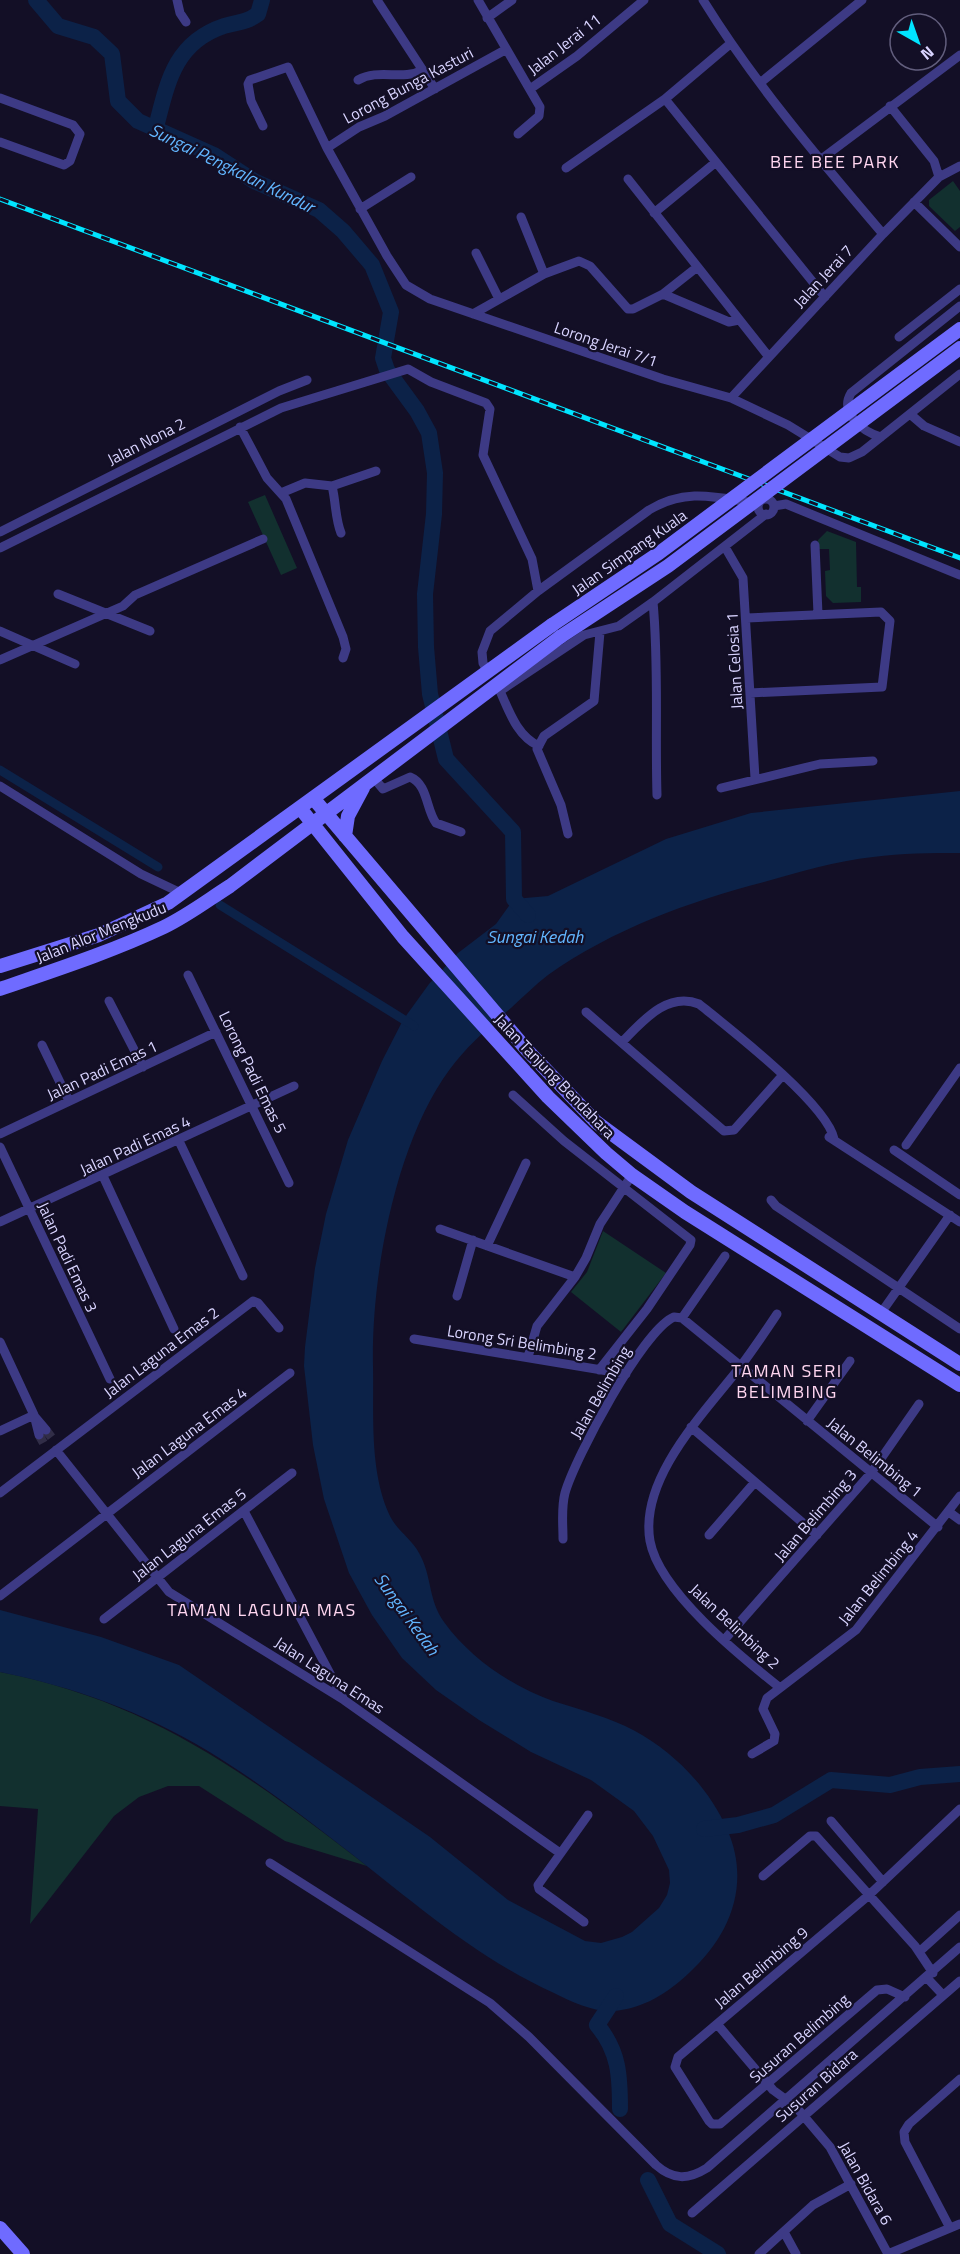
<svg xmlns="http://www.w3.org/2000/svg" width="960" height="2254" viewBox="0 0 960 2254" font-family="'Titillium Web',sans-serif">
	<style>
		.green { fill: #12302f }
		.water { fill: #0c2248 }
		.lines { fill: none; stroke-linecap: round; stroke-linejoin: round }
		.canal { stroke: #0c2248; stroke-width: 9 }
		.river { stroke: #0c2248; stroke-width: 16 }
		.street-tunnel { stroke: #312d47; stroke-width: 9; stroke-dasharray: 9 4.5; stroke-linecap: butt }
		.street { stroke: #3d3a85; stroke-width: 9 }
		.secondary { stroke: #6f6bff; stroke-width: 14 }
		.rail-casing { stroke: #00e5ff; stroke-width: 5 }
		.rail { stroke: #130f26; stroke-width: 3; stroke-dasharray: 9; stroke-linecap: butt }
		.secondary-bridge { stroke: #6f6bff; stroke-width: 14 }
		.labels { text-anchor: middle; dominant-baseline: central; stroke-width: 4.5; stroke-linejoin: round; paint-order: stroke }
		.street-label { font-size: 16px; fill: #d9d4ff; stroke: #130f26 }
		.neighbourhood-label { font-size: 18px; letter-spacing: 1.5px; fill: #ffd6f0; stroke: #130f26 }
		.water-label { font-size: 18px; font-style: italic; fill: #62b6ff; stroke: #130f26 }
	</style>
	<rect width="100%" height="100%" fill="#130f26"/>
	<path class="green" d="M953,181L960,191V227L955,231L929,206V200Z
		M265,495L297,568L281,575L248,502Z
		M827,531L856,542L857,587H861V602L833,603L826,596L825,571L830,570L829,549H818V540Z
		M603,1231L666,1273L621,1332L571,1292L587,1272Z
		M0,1672C150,1701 249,1775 367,1866L285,1841L199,1786H168L139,1797L114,1816L30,1924L38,1809L0,1806Z"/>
	<path class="water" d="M960,791V853C931,853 902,853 873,857C836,861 799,872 764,882C688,902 613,929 548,975C535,985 523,997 511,1008C489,1027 467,1046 450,1069C395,1143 371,1277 373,1366C374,1414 369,1469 389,1514C396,1530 411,1538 419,1553C432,1575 428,1600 444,1622C470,1658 511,1686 553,1701C581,1710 609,1717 635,1731C674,1752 709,1788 727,1829C751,1883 731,1935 689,1973C668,1993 643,2009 613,2011C593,2012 572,2002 554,1993C474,1957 409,1898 340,1845C298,1812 254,1779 208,1751C143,1712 74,1687 0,1672V1610L101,1637L179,1665L430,1837L508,1900L585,1941L601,1943L622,1937L632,1932L659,1908L667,1895L670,1883L669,1870L653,1836L634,1811L591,1780L531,1752L479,1720L436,1690L402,1658L372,1615L349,1573L324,1499L313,1445L304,1366L305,1347L315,1268L326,1214L348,1140L382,1061L403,1020L429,984L458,953L496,924L514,899L548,896L666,839L751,813Z"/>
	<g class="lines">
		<path class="canal" d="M0,770L158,867
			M220,905L414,1026"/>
		<path class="river" d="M36,0L58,26L94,37L112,54L118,101L138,121L214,155L254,181L319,210L343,231L372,265L391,312L383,358L387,370L417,411L429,433L435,473L434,514L425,594L426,647L430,694L446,759L513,832L514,899L528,915
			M155,131C167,85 173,43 224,26C239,21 244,24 258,14L262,0
			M704,1829L738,1825L774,1815L831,1780L890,1785L920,1777L960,1774
			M616,1996L597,2025C619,2051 620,2076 620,2109
			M648,2180L670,2224L718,2254"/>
		<path class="street-tunnel" d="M46,1430L52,1438
			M39,1435L44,1444"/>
		<path class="street" d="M177,0L180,13L186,22
			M377,0L435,89
			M478,0L540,107L539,116L518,134
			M703,0C755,84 819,159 883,234
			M487,18L512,0
			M358,80C379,68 402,81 423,70
			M760,83L862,0
			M530,89L577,56L644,0
			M0,98L73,125L80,134L70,161L64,165L0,142
			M665,99L825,297
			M890,106L934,161L939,177
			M263,126L251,101L248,84L250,80L288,67L327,148L387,256L406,285L430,299L663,379L731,398L788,425L840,457L849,458L862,452L960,374
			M327,148L359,127L385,116L505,50
			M820,160L960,55
			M566,168L665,99L730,44
			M939,177L960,166
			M628,179L769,357
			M914,202L960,247
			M360,209L411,177
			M654,213L716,162
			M521,217L544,274
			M476,253L499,299
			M663,294L729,322L739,320
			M473,314L544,274L579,261L590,266L628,309H633L663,294L696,268
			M899,337L960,289
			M731,398L883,234L939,177
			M910,414L924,426L960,442
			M240,427L267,478L286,499L343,637L346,649L343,658
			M881,437C863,432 839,413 851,393L960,306
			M332,486C336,502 335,518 341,533
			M281,493L305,483L332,486L376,471
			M758 507a8 8 0 1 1 16 0a8 8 0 1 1-16 0Z
			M774,506L786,504L960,575
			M0,532L279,391L307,380
			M815,545L818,614
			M725,547L743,578L755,778
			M0,548L281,408L408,369L431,382L486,403L490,409L483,455L532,559L538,591
			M58,594L150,631
			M653,602C659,666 655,731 657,795
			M747,618L881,612L890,621L882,687L750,693
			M0,631L75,664
			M0,660L123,606L135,595L263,539
			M488,672L483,663L482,652L490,631L538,591L649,510C686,488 715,497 755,503
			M500,691L584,635L619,626L653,602L766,514
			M500,691C509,711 517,736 539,746
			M373,777L383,789L410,777C428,784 426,810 436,823L461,832
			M0,786L141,874L181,893
			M721,788L820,764L873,761
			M568,834L561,805L537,749L544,736L594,701L600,632
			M188,975L289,1183
			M109,1001L143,1067
			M586,1012L724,1131L734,1130L782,1076
			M622,1042C642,1022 667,991 699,1004C730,1029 827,1104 834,1139
			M42,1045L69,1101
			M513,1095L564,1141L691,1240L690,1245L647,1309L599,1370
			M0,1134L216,1032
			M829,1137L960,1222
			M179,1141L243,1276
			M906,1145L960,1068
			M0,1147L110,1379
			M894,1150L960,1195
			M103,1176L174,1329
			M771,1200L776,1206L960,1329
			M0,1222L294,1086
			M440,1229L575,1277
			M487,1246L526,1163
			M457,1296L473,1240
			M881,1313L950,1215
			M777,1314C765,1332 753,1350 740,1367C705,1412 639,1478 650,1541C659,1591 740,1656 779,1687
			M682,1318L938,1527
			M682,1318L725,1256
			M414,1339L626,1374
			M0,1342L34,1415L39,1435
			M528,1357L537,1326L575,1277L586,1258L600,1224L632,1175
			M35,1417L46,1430
			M807,1421L850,1361
			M691,1427L817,1535
			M0,1431L34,1415
			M56,1450L169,1592L344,1700L560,1853
			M0,1493L253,1301L258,1303L279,1328
			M244,1511L344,1700
			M949,1512L960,1520
			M709,1535L755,1482
			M563,1539C563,1523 561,1508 565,1493C575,1458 643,1330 674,1317L682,1318
			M0,1596L290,1373
			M104,1619L292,1473
			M725,1639L871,1473L919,1404
			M752,1754L774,1741L775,1734L763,1709L767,1698L856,1630L960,1496
			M831,1821L883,1882
			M270,1863L490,2003L529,2037L656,2165C673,2180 688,2180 707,2168L960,1947
			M763,1876L810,1836H816L915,1946L933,1973
			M584,1922L539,1889L538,1885L588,1815
			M919,1952L960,1915
			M927,1978L943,1995
			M905,1997L887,1989L877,1990L720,2124H712L709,2121L675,2067L678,2057L869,1895L960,1809
			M717,2024L773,2090L796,2107L830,2147L888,2254
			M692,2213L960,1981
			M950,2228L905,2142L904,2132L909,2124L960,2079
			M784,2232L796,2254
			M759,2254L813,2205L851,2184
			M888,2254L960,2224"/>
		<path class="secondary" d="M313,798L527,1050L596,1122L691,1192L960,1364
			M300,808L403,937L548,1097L606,1153L632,1175L685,1212L960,1385
			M345,836L348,816L363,788
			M0,966L99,935L168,903L552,625
			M0,989C55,970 111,952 164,927C187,916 208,900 230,886L560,637
			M0,2228L23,2254"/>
		<defs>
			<path id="rail" d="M0,199L960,558"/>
		</defs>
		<use href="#rail" class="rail-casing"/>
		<use href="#rail" class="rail"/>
		<path class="secondary-bridge" d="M552,625L659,553L960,329
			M560,637L668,566L960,348"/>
	</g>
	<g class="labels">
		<g class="street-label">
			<text transform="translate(564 44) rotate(-38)">Jalan Jerai 11</text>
			<text transform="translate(408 85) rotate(-28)">Lorong Bunga Kasturi</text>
			<text transform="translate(823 276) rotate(-47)">Jalan Jerai 7</text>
			<text transform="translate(606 344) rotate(19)">Lorong Jerai 7/1</text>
			<text transform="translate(146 441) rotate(-27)">Jalan Nona 2</text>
			<text transform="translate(629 552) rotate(-35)">Jalan Simpang Kuala</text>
			<text transform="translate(734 661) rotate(-93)">Jalan Celosia 1</text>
			<text transform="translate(101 932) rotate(-22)">Jalan Alor Mengkudu</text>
			<text transform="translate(102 1070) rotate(-25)">Jalan Padi Emas 1</text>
			<text transform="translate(253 1072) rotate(64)">Lorong Padi Emas 5</text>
			<text transform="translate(555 1076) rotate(46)">Jalan Tanjung Bendahara</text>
			<text transform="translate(135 1145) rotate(-25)">Jalan Padi Emas 4</text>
			<text transform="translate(68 1257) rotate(65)">Jalan Padi Emas 3</text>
			<text transform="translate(522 1342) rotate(9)">Lorong Sri Belimbing 2</text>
			<text transform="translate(161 1352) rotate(-37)">Jalan Laguna Emas 2</text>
			<text transform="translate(600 1392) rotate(-60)">Jalan Belimbing</text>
			<text transform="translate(189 1432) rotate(-37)">Jalan Laguna Emas 4</text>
			<text transform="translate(875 1457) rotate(39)">Jalan Belimbing 1</text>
			<text transform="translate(815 1515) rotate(-49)">Jalan Belimbing 3</text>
			<text transform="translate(189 1534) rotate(-38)">Jalan Laguna Emas 5</text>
			<text transform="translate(878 1577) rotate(-51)">Jalan Belimbing 4</text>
			<text transform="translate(735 1626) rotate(43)">Jalan Belimbing 2</text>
			<text transform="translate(330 1675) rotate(33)">Jalan Laguna Emas</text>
			<text transform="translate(761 1967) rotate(-40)">Jalan Belimbing 9</text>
			<text transform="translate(799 2038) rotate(-41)">Susuran Belimbing</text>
			<text transform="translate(816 2085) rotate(-41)">Susuran Bidara</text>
			<text transform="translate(866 2183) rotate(61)">Jalan Bidara 6</text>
		</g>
		<g class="neighbourhood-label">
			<text x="835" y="161">BEE BEE PARK</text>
			<text x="787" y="1370">TAMAN SERI<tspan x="787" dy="21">BELIMBING</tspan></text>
			<text x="262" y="1609">TAMAN LAGUNA MAS</text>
		</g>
		<g class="water-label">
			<text transform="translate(232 168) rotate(26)">Sungai Pengkalan Kundur</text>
			<text x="535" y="936">Sungai Kedah</text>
			<text transform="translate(407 1614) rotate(54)">Sungai Kedah</text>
		</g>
	</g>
	<g transform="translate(918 42) rotate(140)"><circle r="28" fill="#130f26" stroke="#625e7d" stroke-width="1.5"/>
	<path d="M0-4.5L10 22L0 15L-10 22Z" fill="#00e5ff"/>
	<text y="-9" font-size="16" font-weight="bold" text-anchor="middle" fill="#d9d4ff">N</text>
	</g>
</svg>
